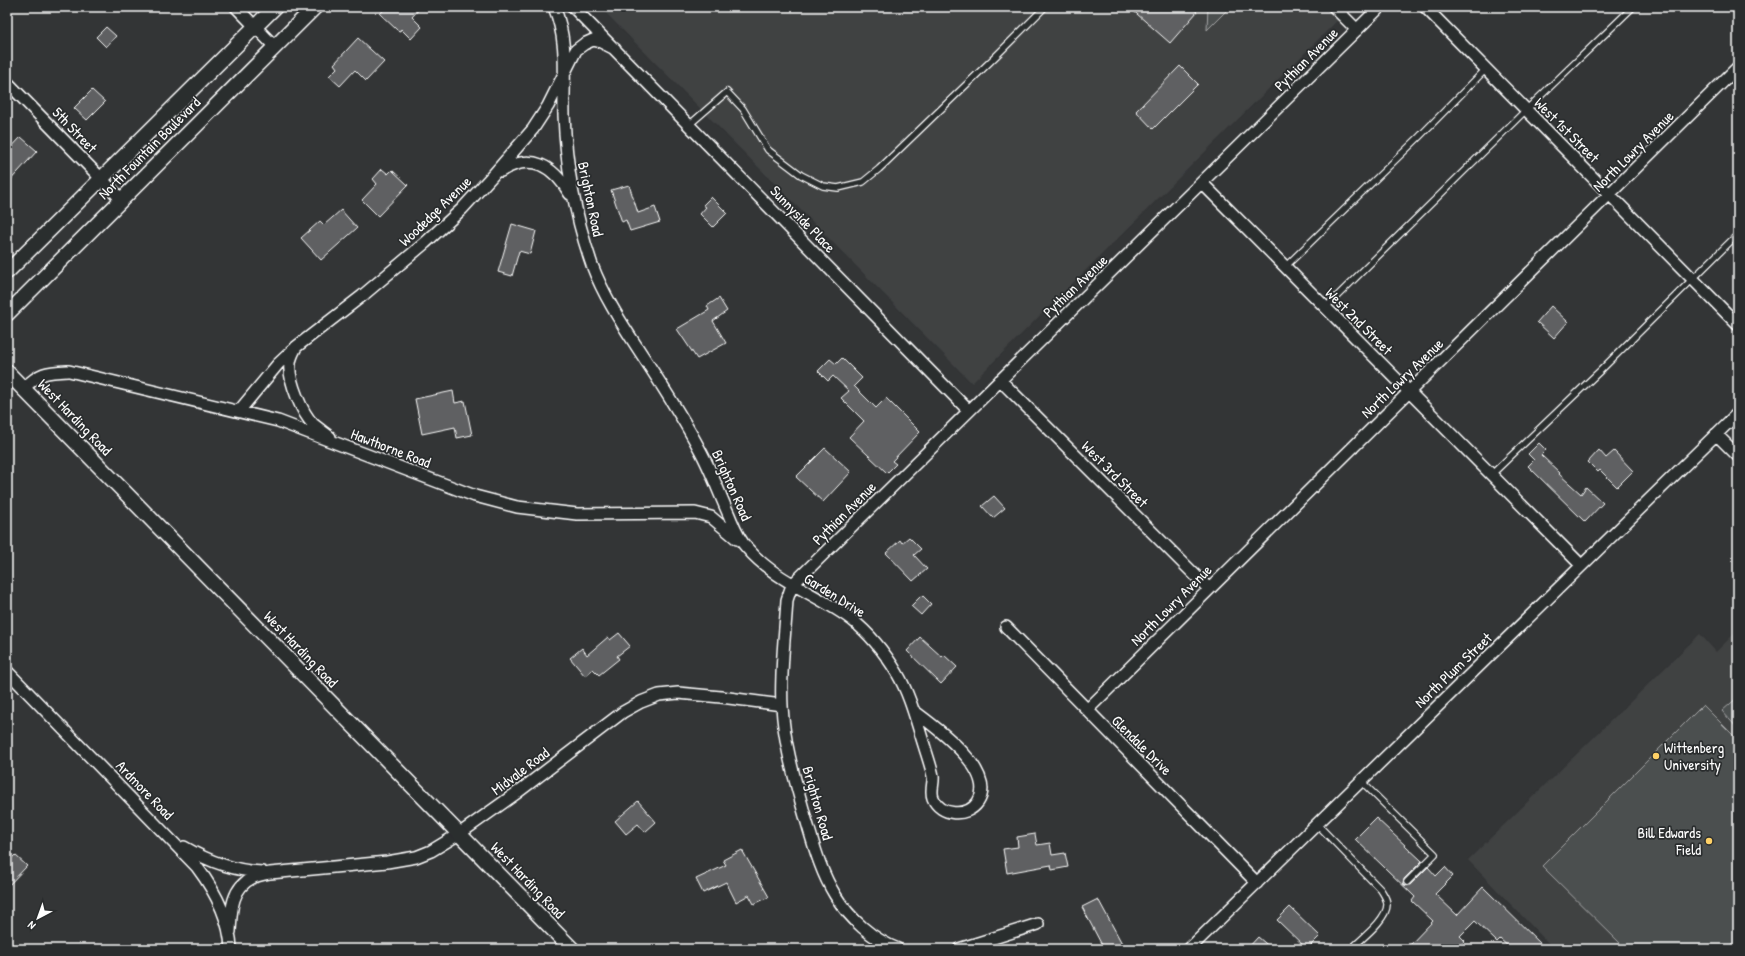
<svg xmlns="http://www.w3.org/2000/svg" width="1745" height="956" viewBox="0 0 1745 956" font-family="'Patrick Hand',sans-serif">
	<style>
		.built { fill: #404243 }
		.green { fill: #4c4f50; stroke: #a6a7a8 }
		.building { fill: #5f6162; stroke: #fff }
		.lines { fill: none; stroke-linecap: round; stroke-linejoin: round }
		.service-casing { stroke: #fff; stroke-width: 8 }
		.minor-casing { stroke: #fff; stroke-width: 14 }
		.tertiary-casing { stroke: #fff; stroke-width: 17 }
		.service { stroke: #2a2d2e; stroke-width: 5.5 }
		.minor { stroke: #2a2d2e; stroke-width: 11 }
		.tertiary { stroke: #2a2d2e; stroke-width: 14 }
		.poi-dot { fill: #ffd166; stroke: #2a2d2e; stroke-width: 1.5 }
		.labels { text-anchor: middle; dominant-baseline: central; stroke-width: 3.5; stroke-linejoin: round; paint-order: stroke }
		.street-label { font-size: 15px; fill: #fff; stroke: #2a2d2e }
		.poi-label { font-size: 15px; fill: #fff; stroke: #2a2d2e; text-anchor: start }
	</style>
	<rect width="100%" height="100%" fill="#333536"/>
	<filter id="ink" filterUnits="userSpaceOnUse"><feTurbulence type="fractalNoise" baseFrequency=".025" numOctaves="2"/><feDisplacementMap in="SourceGraphic" scale="8" xChannelSelector="R" yChannelSelector="G"/><feConvolveMatrix kernelMatrix="1 2 1 2 8 2 1 2 1" color-interpolation-filters="sRGB"/></filter>
	<g filter="url(#ink)">
		<path class="built" d="M600,7H1351L972,383Z
			M1738,630V949H1554L1468,860L1700,634L1716,652Z"/>
		<path class="green" d="M1208,7H1230L1207,30Z
			M1738,697V729L1722,711Z
			M1703,705L1738,740V949H1626L1542,866Z"/>
		<path class="building" d="M386,7H421L412,17L422,27L411,39L401,29L400,31L397,30L380,14Z
			M1129,7H1191L1197,12L1170,43Z
			M106,27L116,36L106,47L96,37Z
			M358,38L384,62L366,81L355,70L340,86L329,76L337,68L334,64Z
			M1180,66L1198,84L1153,129L1136,111Z
			M92,90L105,102L87,120L74,108Z
			M21,137L37,151L7,184V152Z
			M382,169L388,174L392,170L408,185L378,216L362,200L377,184L373,179Z
			M629,185L638,213L655,207L660,222L630,231L626,220L622,222L611,190Z
			M711,197L727,213L713,227L700,214L706,207L703,205Z
			M341,210L357,228L321,260L301,238L320,221L324,225Z
			M512,224L536,231L530,254L519,251L512,276L498,272Z
			M719,298L727,311L713,321L726,343L697,359L677,329L709,310L707,306Z
			M1551,306L1568,322L1554,338L1537,322Z
			M842,358L862,378L854,386L876,408L886,398L920,432L892,461L896,464L887,473L849,437L864,421L841,398L849,391L833,376L828,381L818,371L830,359L836,364Z
			M453,391L455,403L465,401L472,435L457,438L455,427L422,434L415,399Z
			M1539,443L1546,450L1541,455L1560,473L1559,474L1581,494L1586,487L1603,503L1585,522L1528,466L1534,460L1528,454Z
			M825,448L851,472L823,502L796,477Z
			M1599,450L1606,458L1614,451L1633,471L1617,487L1600,470L1598,472L1588,462Z
			M994,496L1005,508L993,518L982,506Z
			M909,537L921,549L914,555L927,569L913,581L886,553L900,540L902,543Z
			M922,595L931,604L921,615L911,606Z
			M619,633L630,646L617,656L619,659L599,675L593,669L585,676L570,658L582,648L587,655L608,637L610,640Z
			M920,637L942,657L944,655L957,667L941,684L907,651Z
			M638,801L656,822L645,832L638,824L626,834L615,821Z
			M1376,818L1422,861L1404,879L1403,883L1404,885H1410L1428,867L1436,876L1445,867L1453,876L1435,894L1457,915L1483,887L1546,949H1511L1500,939L1497,942L1475,921L1460,936L1465,941L1458,948L1452,946L1450,949H1406L1433,921L1412,901L1415,897L1355,839Z
			M1035,834L1037,845L1050,843L1052,855L1065,853L1068,867L1052,870L1051,865L1007,873L1003,849L1018,847L1017,837Z
			M742,850L769,897L754,904L749,895L736,902L726,882L703,893L696,879L726,865L723,860Z
			M15,855L27,866L7,887V863Z
			M1098,899L1125,949H1104L1082,907Z
			M1290,907L1320,936L1307,949L1277,920Z
			M1258,937L1272,949H1247Z"/>
		<g class="lines">
			<defs>
				<path id="service" d="M689,125L727,92L743,109L768,150L801,175L823,186L838,188L863,182L879,169L995,57L1045,7
					M1285,267L1419,137L1486,69
					M1325,308L1526,110L1633,7
					M1491,475L1602,369L1738,234
					M1361,781L1435,854L1407,882
					M1317,824L1381,890C1384,895 1387,899 1387,904C1388,919 1361,939 1351,949"/>
				<path id="minor" d="M236,7L275,47
					M554,7C569,42 563,78 564,115C566,167 575,216 592,265C603,294 620,321 637,347C659,381 681,414 700,450C711,470 719,493 729,515C734,527 738,539 747,548C775,581 817,594 851,619C869,633 885,653 897,673C910,695 916,720 924,745C927,755 931,766 933,776C934,783 930,791 933,798C940,816 967,818 978,802C998,771 934,726 914,711
					M573,7L969,411
					M1334,7L1357,30
					M1425,7L1738,325
					M7,82L122,200
					M501,171C532,152 553,166 570,194
					M1202,183L1581,565
					M1000,380L1209,589
					M23,389C40,372 46,372 69,371L278,421L475,496L517,507L577,514L695,513L711,517L737,539
					M239,411L278,364L293,350
					M1716,434L1738,456
					M330,437C325,433 319,429 313,424C302,413 288,380 290,364C290,358 293,353 296,347L362,296L425,243L462,209L493,175L533,129L548,106L576,50L584,44L593,40L601,42L615,49
					M1006,627L1257,883
					M7,671L197,867C215,891 230,918 231,949
					M1087,710L1738,67
					M184,847C208,861 234,871 262,872
					M230,932C231,912 231,888 252,878C258,875 265,874 270,873L387,862L416,857L431,851L459,834L518,792L623,712L641,702L659,695L678,693L721,697L782,705
					M898,949C873,940 849,918 835,895C820,871 813,842 805,816C795,780 784,744 782,706C780,672 785,635 787,600L792,585L1380,7
					M959,949L1038,924
					M1189,949L1738,413"/>
				<path id="tertiary" d="M7,272L275,7
					M7,314L315,7
					M7,372L572,949"/>
			</defs>
			<use href="#service" class="service-casing"/>
			<use href="#minor" class="minor-casing"/>
			<use href="#tertiary" class="tertiary-casing"/>
			<use href="#service" class="service"/>
			<use href="#minor" class="minor"/>
			<use href="#tertiary" class="tertiary"/>
		</g>
	</g>
	<g class="poi-dot">
		<circle cx="1656" cy="756" r="4"/>
		<circle cx="1709" cy="841" r="4"/>
	</g>
	<g class="labels">
		<g class="street-label">
			<text transform="translate(1306 59) rotate(-45)">Pythian Avenue</text>
			<text transform="translate(75 130) rotate(46)">5th Street</text>
			<text transform="translate(1567 130) rotate(45)">West 1st Street</text>
			<text transform="translate(149 148) rotate(-45)">North Fountain Boulevard</text>
			<text transform="translate(1633 151) rotate(-45)">North Lowry Avenue</text>
			<text transform="translate(591 199) rotate(78)">Brighton Road</text>
			<text transform="translate(435 211) rotate(-44)">Woodedge Avenue</text>
			<text transform="translate(803 219) rotate(46)">Sunnyside Place</text>
			<text transform="translate(1075 286) rotate(-44)">Pythian Avenue</text>
			<text transform="translate(1359 321) rotate(45)">West 2nd Street</text>
			<text transform="translate(1402 378) rotate(-44)">North Lowry Avenue</text>
			<text transform="translate(75 417) rotate(46)">West Harding Road</text>
			<text transform="translate(391 448) rotate(21)">Hawthorne Road</text>
			<text transform="translate(1115 474) rotate(45)">West 3rd Street</text>
			<text transform="translate(732 485) rotate(66)">Brighton Road</text>
			<text transform="translate(844 513) rotate(-45)">Pythian Avenue</text>
			<text transform="translate(835 595) rotate(32)">Garden Drive</text>
			<text transform="translate(1171 605) rotate(-45)">North Lowry Avenue</text>
			<text transform="translate(301 649) rotate(46)">West Harding Road</text>
			<text transform="translate(1453 670) rotate(-44)">North Plum Street</text>
			<text transform="translate(1142 745) rotate(45)">Glendale Drive</text>
			<text transform="translate(520 771) rotate(-37)">Midvale Road</text>
			<text transform="translate(145 790) rotate(46)">Ardmore Road</text>
			<text transform="translate(818 803) rotate(74)">Brighton Road</text>
			<text transform="translate(528 880) rotate(46)">West Harding Road</text>
		</g>
		<g class="poi-label">
			<text x="1664" y="747">Wittenberg<tspan x="1664" dy="17">University</tspan></text>
			<text x="1701" y="832" text-anchor="end">Bill Edwards<tspan x="1701" dy="17">Field</tspan></text>
		</g>
	</g>
	<rect width="1745" height="956" fill="none" stroke="#2a2d2e" stroke-width="24"/>
	<rect x="12" y="12" width="1721" height="932" fill="none" stroke="#fff" stroke-width="1.5" filter="url(#ink)"/>
	<g transform="translate(38 918) rotate(221)" stroke="#2a2d2e" stroke-width="3" paint-order="stroke">
	<path d="M0-3L7 15L0 10L-7 15Z" fill="#ffffff"/>
	<text y="-6" font-size="11" font-weight="bold" text-anchor="middle" fill="#ffffff">N</text>
	</g>
</svg>
